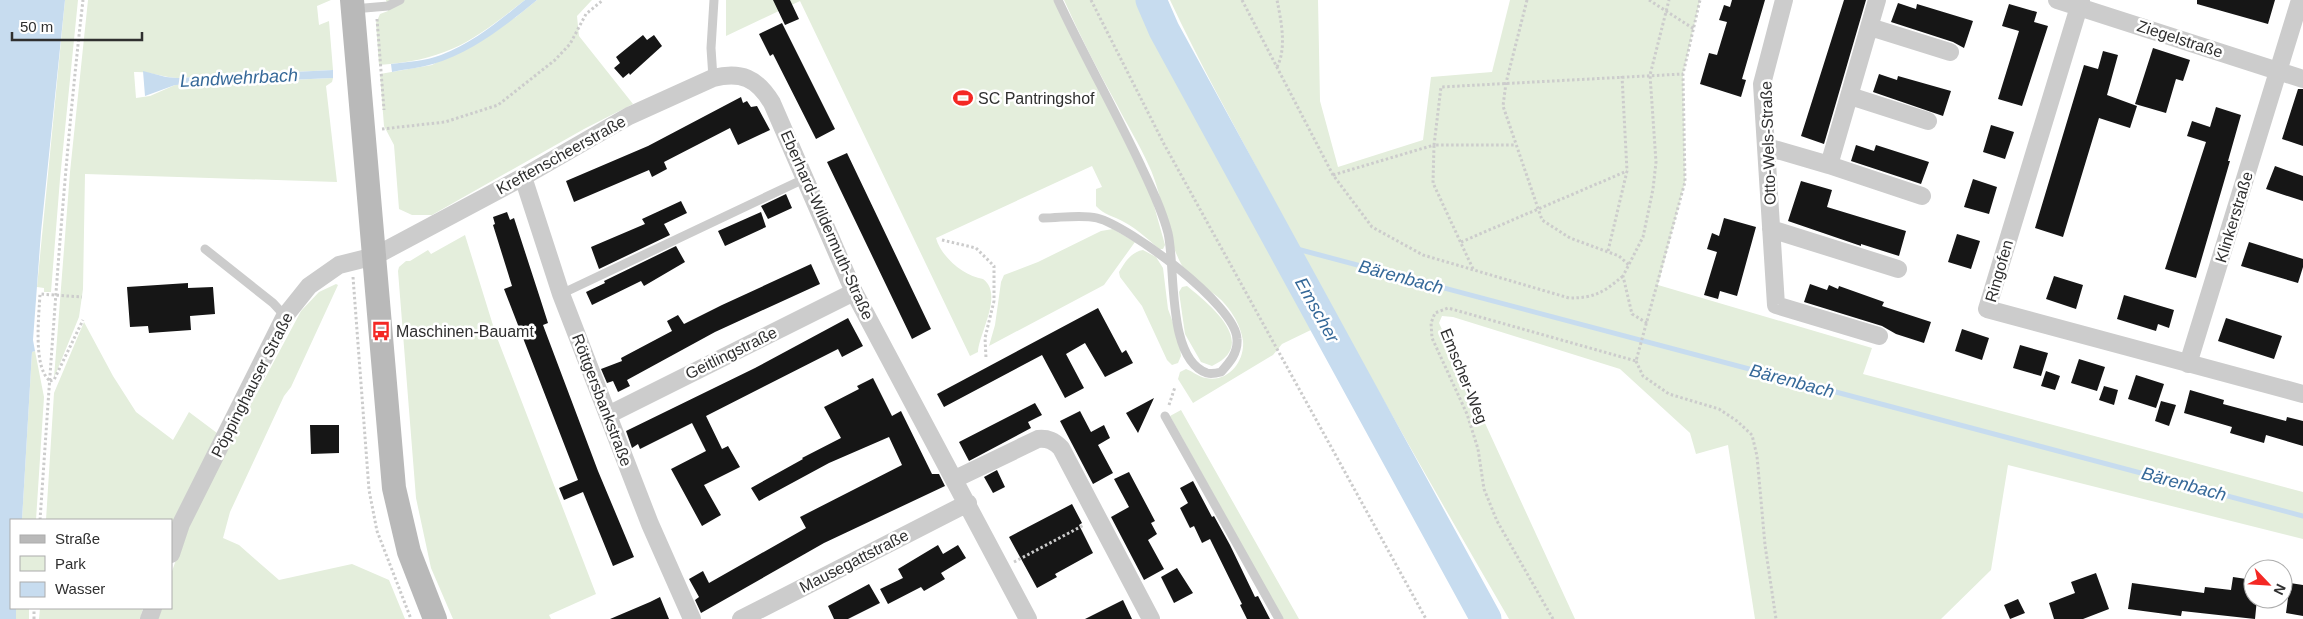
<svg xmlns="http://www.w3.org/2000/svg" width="2303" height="619" viewBox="0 0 2303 619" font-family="Helvetica,sans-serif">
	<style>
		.green { fill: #e4eedc }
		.water { fill: #c7dcef }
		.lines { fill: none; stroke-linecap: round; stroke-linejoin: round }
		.stream { stroke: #c7dcef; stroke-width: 5 }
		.river { stroke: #c7dcef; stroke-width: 31 }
		.building { fill: #161616 }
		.path { stroke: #ccc; stroke-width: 3; stroke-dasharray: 2.5 2.5; stroke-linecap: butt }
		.service { stroke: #ccc; stroke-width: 9 }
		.minor { stroke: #ccc; stroke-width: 18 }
		.secondary { stroke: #b9b9b9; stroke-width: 24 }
		.labels { text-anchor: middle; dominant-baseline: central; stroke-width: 5; stroke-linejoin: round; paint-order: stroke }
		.street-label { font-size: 16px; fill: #2f2f2f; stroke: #fff }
		.poi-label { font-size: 16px; fill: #2f2f2f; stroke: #fff; text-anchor: start }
		.water-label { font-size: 18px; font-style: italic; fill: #366999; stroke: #fff }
	</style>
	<rect width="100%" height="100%" fill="#fff"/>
	<path class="green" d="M65,0H78L60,179L51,292H44V288L37,287Z
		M88,0H331L317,6L319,25L329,21L333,70L177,78C162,77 149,71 134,72L136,98L150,96L175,85L333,78L332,82L326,86L337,182L85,174L83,289L79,317L54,378L70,172Z
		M386,0H525C473,41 448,60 379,65L376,23L380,14L388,11Z
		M537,0H592L577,16L579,36L633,104L584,129L432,215H412L399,209L394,145L384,126L380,74L432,65L516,17Z
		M726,0H1056L1151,195L1165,245L1163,249H1159C1148,239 1137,229 1124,222C1114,216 1104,215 1096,206V189L1102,187L1092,166L936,238C941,257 964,276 983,279C1004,294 979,333 978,352L970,356L800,1L726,36Z
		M1064,0H1139L1200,119L1315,328L1282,344L1273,355L1193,403L1178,379L1180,372L1186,369C1192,371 1199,377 1206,378C1227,383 1245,362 1243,341C1241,324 1228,304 1214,294C1204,287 1194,283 1187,273C1167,247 1164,197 1149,166C1140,145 1127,125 1117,105C1098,71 1080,36 1064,0Z
		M1170,0H1318L1320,101L1338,167L1423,140L1431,77L1492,72L1510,0H1700L1683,74L1685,182L1658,285L1872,348L1863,374L2303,492V539L2008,465L1991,570L1941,619H1755L1728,445L1696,454L1690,433L1620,369L1453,317L1442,316L1439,323L1575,619H1509C1424,473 1341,327 1262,178C1231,119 1198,60 1170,0Z
		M1113,229L1135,242L1104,285L989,346L995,325L1001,282L1004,275L1038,262L1101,231Z
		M465,235L496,335L596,594L549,615L551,619H453L431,568L416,498L398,271L399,267L406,261H410L428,250L431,254Z
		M1143,250L1156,257L1163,268L1168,309L1179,339L1181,356L1178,363L1172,365L1167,360L1142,306L1120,277L1119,272C1125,262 1131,252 1143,250Z
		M336,284L338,285L291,387L284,396L230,512L223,538L239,545L279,580L352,564L389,580L405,619H156L160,608H171V574L183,540L212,477L301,311L319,292Z
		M1187,286C1209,304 1260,344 1212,366L1201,362L1185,334L1179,292L1182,287Z
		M84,322L113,376L136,412L173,440L189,412L217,433L171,529V520H46L54,393Z
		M35,351L44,397L36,520H22L32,352Z
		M1181,410L1299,619H1283L1170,416Z
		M16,608H29V619H16Z
		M40,608H143L140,619H39Z"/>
	<path class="water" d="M0,0H65L41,232L33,340L35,351L32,352L22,520H11V608H16V619H0Z
		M525,0H537C505,26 473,52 433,64C420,68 405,69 392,72L391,64C408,62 425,61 441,55C473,43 499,21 525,0Z
		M333,70V78L175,85L145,96L143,71L166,77L177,78Z"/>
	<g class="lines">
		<path class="stream" d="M1282,245L2303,516"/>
		<path class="river" d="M1151,0L1164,30L1486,619"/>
	</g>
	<path class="building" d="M773,0H790L799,19L785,25Z
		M1732,0H1765L1742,79L1746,80L1741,97L1700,84L1709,53L1717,55L1727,22L1719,20L1724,5L1730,7Z
		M1844,0H1866L1824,144L1801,136Z
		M2197,0H2275L2268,24L2197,4Z
		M1898,3L1916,9L1917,4L1973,21L1964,48L1953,42L1891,22Z
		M2009,4L2037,12L2034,22L2048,26L2022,106L1998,99L2019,31L2002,26Z
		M782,23L835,129L816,139L773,54L770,56L759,34Z
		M643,35L647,40L654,35L662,46L630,75L629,73L623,78L614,68L620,63L616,57Z
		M2153,48L2190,60L2183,81L2176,79L2166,113L2135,104Z
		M2103,51L2118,55L2107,95L2137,106L2130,128L2099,118L2063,237L2035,228L2084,65L2098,69Z
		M1879,74L1897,80L1898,76L1951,91L1943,116L1873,92Z
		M2298,89H2303V146L2282,139Z
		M741,97L743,103L747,101L751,107L757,106L770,130L738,145L730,128L664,162L667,169L652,177L649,170L574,202L566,181L648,146Z
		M2216,107L2241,115L2228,161H2230L2196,278L2165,269L2206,142L2187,136L2192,121L2210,127Z
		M1991,125L2014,132L2005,159L1983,152Z
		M1856,145L1874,151L1876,145L1929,162L1921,184L1851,161Z
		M847,153L931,329L912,339L827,162Z
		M2275,166L2303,176V201L2266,189Z
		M1973,179L1997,187L1989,214L1964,207Z
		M1801,181L1832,190L1827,207L1906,231L1899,256L1861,244V246L1788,221Z
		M786,194L792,208L768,219L761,206Z
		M681,201L687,213L664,224L670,235L599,269L591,247L645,224L642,219Z
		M507,212L510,220L514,218L540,298L548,323L543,325L598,471L634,557L613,566L583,492L564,500L559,488L578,480L504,289L512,286L493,225L495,224L493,217Z
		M761,212L766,227L725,246L718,231Z
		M1724,218L1756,227L1737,296L1720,291L1718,299L1704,295L1717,252L1707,249L1712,233L1719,236Z
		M1957,234L1980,241L1971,269L1948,262Z
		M2249,242L2303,259V267L2298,283L2241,266Z
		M676,246L685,262L644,286L641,281L592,305L586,292L605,283L604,281Z
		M811,264L820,284L715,332L627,380L630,386L618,392L613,381L607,383L601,369L622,361L621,358L672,331L667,321L678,315L684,324L722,305Z
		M2054,276L2083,285L2076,309L2046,299Z
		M188,283V288L213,287L215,314L190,316L191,330L149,333L148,326L130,327L127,287Z
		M1810,284L1827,290L1829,285L1838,289L1839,286L1884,302L1882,306L1931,322L1924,343L1896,334L1882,326L1804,302Z
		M2124,295L2174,310L2169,328L2158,324L2156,331L2117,319Z
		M1098,308L1122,353L1126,350L1133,363L1105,377L1085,343L1066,354L1084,388L1065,398L1042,355L944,407L937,394Z
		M848,318L863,346L842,357L838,349L706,416L722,449L728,446L740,467L704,485L721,515L702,526L671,469L706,451L692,423L640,449L638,444L632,448L626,431L755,368Z
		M2226,318L2282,336L2274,359L2218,341Z
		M1962,329L1989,338L1982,360L1955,351Z
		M2020,345L2048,353L2041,376L2013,368Z
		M2079,359L2105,367L2097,391L2071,383Z
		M2046,371L2060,376L2055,390L2041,386Z
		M2136,375L2164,384L2156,408L2128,399Z
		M873,378L892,416L901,411L932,474H939L945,486L824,543L701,613L695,600L699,597L689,579L703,571L709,583L806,528L800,517L902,465L889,437L829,463L759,501L751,488L803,459L802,458L841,438L824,407L859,389L857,386Z
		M2104,386L2118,390L2114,405L2099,400Z
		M2190,390L2224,400L2223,404L2286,421L2287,417L2303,421V446L2266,435L2264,443L2230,433L2232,427L2184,413Z
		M1154,398L1138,433L1126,413Z
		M2161,401L2176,405L2169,426L2155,421Z
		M1035,403L1042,415L1028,422L1031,428L969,461L959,442Z
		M1080,411L1091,432L1104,425L1110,438L1098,445L1113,473L1093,484L1060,421Z
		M310,425H339V453L311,454Z
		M997,470L1005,487L993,493L984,477Z
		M1129,472L1155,521L1151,523L1157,534L1148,540L1164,569L1144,580L1111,517L1129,507L1114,479Z
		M1193,481L1212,517L1214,516L1230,545L1255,597L1258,596L1270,619H1247L1240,605L1242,604L1210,539L1202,543L1194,526L1190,528L1180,508L1188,503L1180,488Z
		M1072,504L1082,523L1079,525L1093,553L1055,574L1057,577L1037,588L1009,537Z
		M938,545L943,554L958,545L966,558L941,573L945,579L924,591L921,587L888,604L880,589L903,578L898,569Z
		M1177,568L1193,593L1174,603L1161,577Z
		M2096,573L2109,609L2083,619H2054L2049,603L2075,593L2071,582Z
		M2233,577L2253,580V599H2257L2255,619L2182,611L2181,616L2128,609L2132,583L2204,593L2205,587L2231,590Z
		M2290,583L2303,585V616L2286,613Z
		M869,584L880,603L848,619H834L828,606Z
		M660,597L669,619H610L650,602Z
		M2018,599L2025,613L2010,619L2004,605Z
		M1123,600L1132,619H1085Z"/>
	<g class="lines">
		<path class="path" d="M1091,0L1164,144L1426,619
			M1242,0L1333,175L1372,227L1423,255L1569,298C1595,298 1604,292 1623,276
			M1527,0L1506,83L1503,106L1542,220L1570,238L1619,256L1630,266
			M1649,0L1694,29
			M377,19L384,110
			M1277,67C1287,48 1281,20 1277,0
			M382,129L445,122L498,105L555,60L570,44L586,14L603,0
			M1333,175L1434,145L1441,87L1683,74
			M942,240L976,248L994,266V301L985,338L986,358
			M1461,242L1627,171
			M1608,251L1627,171L1622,76
			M1473,269L1433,183L1434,145H1515
			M353,277L369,490L377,531L411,619
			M1647,323L1632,314L1623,276L1643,237L1653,189L1656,162L1650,75L1669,0
			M1636,361L1643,376L1669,394L1719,409L1737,421L1752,435L1757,456L1765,545L1776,619
			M49,380C33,366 39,315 40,294L82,297
			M50,381L54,380L83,320
			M1169,405L1175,387
			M40,520C52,347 63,173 83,0
			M1014,562L1084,525
			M34,619V608
			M1553,619L1497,521L1484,489L1478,449L1467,414L1432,338L1431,323L1435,313L1448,308L1636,361L1685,182L1683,74L1700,0"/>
		<path class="service" d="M353,9L388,6L400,0
			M713,78L711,48L714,0
			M1043,218C1060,218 1081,214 1097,218C1129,226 1236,305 1237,339C1238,353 1230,362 1221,372C1217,373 1211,374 1207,373C1166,359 1176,266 1168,233C1162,210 1151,187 1141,166C1115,110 1084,56 1058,0
			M205,249L273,303L285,316
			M561,294L806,178
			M1165,416L1279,619"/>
		<path class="minor" d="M1784,0L1762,84L1776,305L1879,336
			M2057,0L2303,79
			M2081,0L1987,309L2303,394
			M1870,27L1950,52
			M1850,96L1928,121
			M1767,147L1829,165L1877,0
			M1829,165L1922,196
			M523,177L561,294L650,524L692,619
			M1771,229L1898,269
			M2188,364L2300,0
			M608,415L854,292
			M955,479L1038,439C1048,438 1054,441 1061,448L1151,619
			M171,554L181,524L285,316L309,286L339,265L375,256L523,177L629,116L713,78C741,71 757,78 772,103L854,292L1028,619
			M149,619L153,608
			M741,619L968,503"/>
		<path class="secondary" d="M352,0L394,488L409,552L435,619"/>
	</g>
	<defs>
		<symbol id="stadium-bare" viewBox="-9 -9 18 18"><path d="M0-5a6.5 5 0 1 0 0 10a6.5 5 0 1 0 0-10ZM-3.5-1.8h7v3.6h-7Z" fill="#f42824" stroke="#fff" stroke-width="2.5" paint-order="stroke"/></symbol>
		<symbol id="bus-bare" viewBox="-9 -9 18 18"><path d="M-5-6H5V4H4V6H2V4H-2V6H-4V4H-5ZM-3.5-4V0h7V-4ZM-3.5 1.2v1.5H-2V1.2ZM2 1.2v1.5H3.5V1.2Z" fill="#f42824" stroke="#fff" stroke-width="2.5" paint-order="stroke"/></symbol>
	</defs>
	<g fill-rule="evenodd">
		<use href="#stadium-bare" x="949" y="84" width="28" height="28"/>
		<use href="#bus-bare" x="367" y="317" width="28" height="28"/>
	</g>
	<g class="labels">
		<g class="street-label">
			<text transform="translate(2180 39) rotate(18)">Ziegelstraße</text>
			<text transform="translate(1768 143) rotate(-92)">Otto-Wels-Straße</text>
			<text transform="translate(561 155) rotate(-29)">Kreftenscheerstraße</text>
			<text transform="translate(2234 217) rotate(-73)">Klinkerstraße</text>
			<text transform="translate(827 225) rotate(66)">Eberhard-Wildermuth-Straße</text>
			<text transform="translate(1999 271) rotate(-74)">Ringofen</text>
			<text transform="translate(731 353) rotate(-26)">Geitlingstraße</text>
			<text transform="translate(1464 376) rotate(68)">Emscher-Weg</text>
			<text transform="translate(252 385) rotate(-63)">Pöppinghauser Straße</text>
			<text transform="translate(602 400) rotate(69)">Röttgersbankstraße</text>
			<text transform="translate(854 561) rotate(-27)">Mausegattstraße</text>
		</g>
		<g class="poi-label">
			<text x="978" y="98">SC Pantringshof</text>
			<text x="396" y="331">Maschinen-Bauamt</text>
		</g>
		<g class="water-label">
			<text transform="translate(239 78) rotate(-3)">Landwehrbach</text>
			<text transform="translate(1401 277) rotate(15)">Bärenbach</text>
			<text transform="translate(1317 310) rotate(61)">Emscher</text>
			<text transform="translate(1792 381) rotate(15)">Bärenbach</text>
			<text transform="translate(2184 484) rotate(15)">Bärenbach</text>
		</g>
	</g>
	<rect x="10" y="519" width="162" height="90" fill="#ffffff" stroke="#acacac"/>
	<rect x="20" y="535" width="25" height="8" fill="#b9b9b9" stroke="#acacac"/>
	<text x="55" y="544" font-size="15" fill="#2f2f2f">Straße</text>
	<rect x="20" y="556" width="25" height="15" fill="#e4eedc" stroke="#acacac"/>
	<text x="55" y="569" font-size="15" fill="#2f2f2f">Park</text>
	<rect x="20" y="582" width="25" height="15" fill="#c7dcef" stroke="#acacac"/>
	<text x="55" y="594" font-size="15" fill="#2f2f2f">Wasser</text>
	<g transform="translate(2268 584) rotate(115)"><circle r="24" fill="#ffffff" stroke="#acacac"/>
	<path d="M0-4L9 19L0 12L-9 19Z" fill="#f42824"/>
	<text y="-8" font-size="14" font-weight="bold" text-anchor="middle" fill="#2f2f2f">N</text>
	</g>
	<path d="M12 32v8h130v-8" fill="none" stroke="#2f2f2f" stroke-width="2.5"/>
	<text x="20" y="32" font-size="15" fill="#2f2f2f" stroke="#ffffff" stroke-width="4" paint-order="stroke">50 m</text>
</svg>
